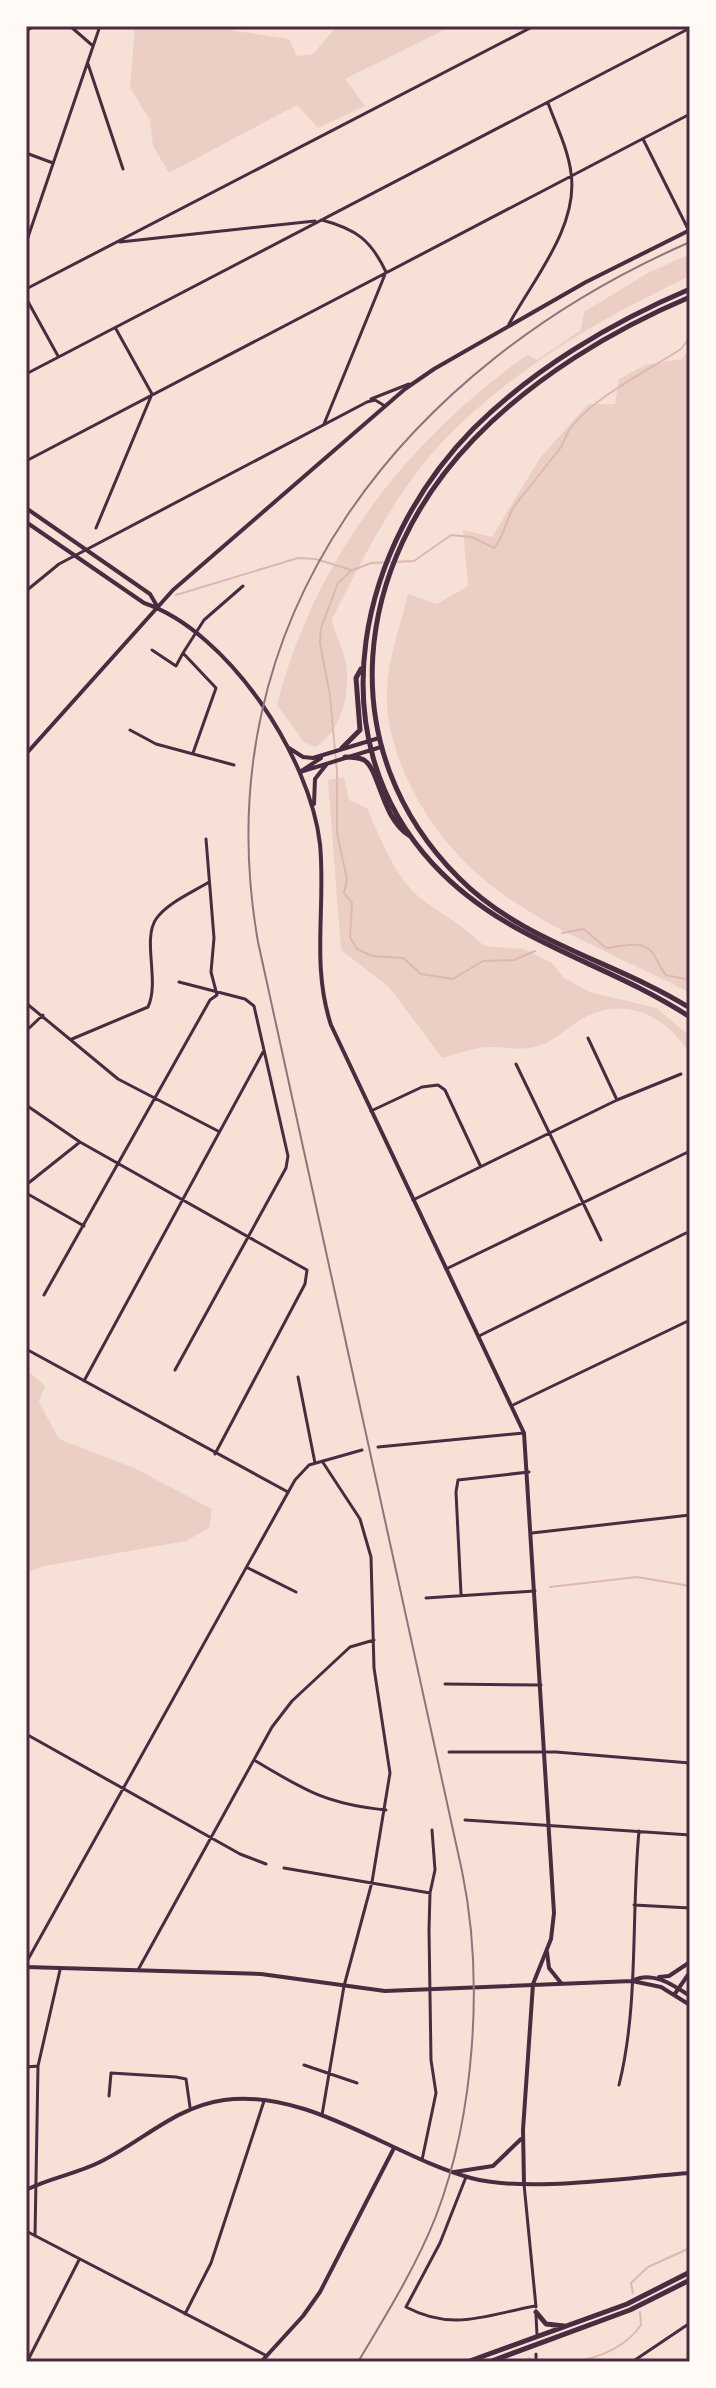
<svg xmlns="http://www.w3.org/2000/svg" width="716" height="2388" viewBox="0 0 716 2388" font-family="Barlow,sans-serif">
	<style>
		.green { fill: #ebcfc5 }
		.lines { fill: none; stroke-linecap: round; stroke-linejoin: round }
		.stream { stroke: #dcb8b0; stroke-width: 2 }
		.minor { stroke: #4a2c40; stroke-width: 3 }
		.tertiary { stroke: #4a2c40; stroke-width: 4 }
		.secondary { stroke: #4a2c40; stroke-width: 4 }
		.trunk { stroke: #4a2c40; stroke-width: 5 }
		.rail { stroke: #8f747c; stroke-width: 2 }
		.neatline { fill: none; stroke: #4a2c40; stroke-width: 3 }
	</style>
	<rect width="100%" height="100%" fill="#f7e1d7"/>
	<path class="green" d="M135,26H202L289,39L297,56L313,54L337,26H452L345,79L365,106L318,128L297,105L169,173L153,146L150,120L130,88Z
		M690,254V276C602,317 515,368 446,438C398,487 363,558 332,619C334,632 338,638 342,649C354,679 345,731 315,747L304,742L277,705C314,560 406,441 527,355L537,360L581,330L584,312L648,273Z
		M690,347V993C577,934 469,906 409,783C396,755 385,721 387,689C388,658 401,624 408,594L437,604L468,586L463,530L492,537L540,458L588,404H615L619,379L646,365L682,359Z
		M344,777L349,800L367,808C380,838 396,880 423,900C444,916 465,926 484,946L524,949L552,963L564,978L590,992L656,1008L690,1036V1054C665,1015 624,994 580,1020C567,1028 554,1041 539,1046C520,1051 509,1047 490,1047C475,1047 457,1054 442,1058L389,987L341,950L328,780Z
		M26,1369L45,1386L39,1402L59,1439L134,1468L212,1509L209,1528L186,1541L45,1566L26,1573Z"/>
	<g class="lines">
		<path class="stream" d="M176,595L298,558L316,559L351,570
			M562,933L584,929L606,948C621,947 640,939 652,952C657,958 660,968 666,975L690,980
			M535,951L514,960L483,961L453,979L421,974L403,958L372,956L357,949L350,937L352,903L344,893L347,879L337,833V772L330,696L320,643L321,628L338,583L351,571L371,563L414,561L451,535L472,537L494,548C506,534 506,517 516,504C530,486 544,469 558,451C564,444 565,436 570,429C592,398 649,370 681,349L690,337
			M550,1587L637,1577L690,1586
			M633,2293L631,2283L648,2267L690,2248
			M522,2362L530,2358
			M541,2362H542
			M572,2362C599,2358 625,2348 641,2325L640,2312"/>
		<path class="minor" d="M70,26L93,46
			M26,31L34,26
			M88,64L123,169
			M643,139L689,231
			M26,153L53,163
			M322,220C356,229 371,240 386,272L324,424
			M120,242L315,221
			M26,243L100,26
			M26,289L534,26
			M26,298L58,356
			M509,324C533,280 579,226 571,173C568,149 556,125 548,103
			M26,374L690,28
			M371,399L409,384
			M26,461L690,114
			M96,528L152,394L116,329
			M26,591L59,564L367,402L375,400L385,406
			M152,650L176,666L183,653
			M130,730L156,744L234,765
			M193,753L216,688L183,653L204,620L243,586
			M26,1003L118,1079L218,1131
			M26,1031L43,1015
			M588,1038L617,1100
			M72,1039L148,1007C160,981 142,940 156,919C167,903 193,892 209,882
			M516,1064L601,1240
			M26,1105L80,1142L307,1270L305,1284L215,1454
			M371,1111L422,1087L438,1085L445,1090L480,1165
			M26,1185L80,1142
			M26,1193L84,1226
			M413,1200L617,1100L681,1074
			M446,1269L690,1151
			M44,1295L210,1000L217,995L211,972L214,938L206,839
			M479,1336L686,1233
			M26,1349L288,1492
			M175,1370L286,1168L288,1156L254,1006L245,999L179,982
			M298,1377L315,1463
			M84,1381L263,1052
			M513,1405L690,1320
			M378,1447L524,1433
			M532,1533L690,1515
			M248,1568L296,1592
			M461,1594L456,1492L458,1480L529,1472
			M426,1598L535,1591
			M445,1684L541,1685
			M26,1734L240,1854L266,1864
			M449,1752H556L690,1763
			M254,1760C304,1790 326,1804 386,1810
			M465,1820L690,1835
			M284,1868L430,1893
			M634,1905L690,1908
			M26,1963L295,1480L309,1465L362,1450
			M138,1970L272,1727L292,1701L350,1647L374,1640
			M304,2065L357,2083
			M26,2067L38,2066
			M619,2085C639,2005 631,1915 639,1831
			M109,2096L111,2073L176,2077L186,2079L190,2107
			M322,2115L344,1986L372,1882L390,1773L374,1668L371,1557L360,1519L322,1461
			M422,2160L436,2093L431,2060L429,1930L430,1893L435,1870L432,1830
			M466,2177L440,2243L406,2307C453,2332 486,2315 535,2306
			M524,2184L536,2307
			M26,2231L267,2356
			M35,2236L38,2066L60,1970
			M185,2314L211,2263L264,2101
			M536,2315L537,2335
			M27,2362L79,2260
			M536,2362V2354
			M632,2362L690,2323"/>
		<path class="tertiary" d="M26,508L150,594L157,606
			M26,522L144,603C229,632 310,757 320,844C326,906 311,965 331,1025L524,1433L554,1913L551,1939L533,1984L523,2130L524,2184
			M289,748L303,757L313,758L379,738
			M300,772L381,747
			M300,772L321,758
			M314,804L315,779L326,765
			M454,2172L493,2166L521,2139
			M261,2362L303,2316L320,2292L394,2148"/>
		<path class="secondary" d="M26,754L173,590L405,389L434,369L586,282L690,230
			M547,1952L549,1968L561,1983
			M26,1967L261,1974L385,1991L632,1981L661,1987L690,2005
			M659,1977L669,1976L690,1962
			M632,1981C652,1970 673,1985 690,1996
			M674,1995L690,1972
			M26,2190C49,2178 76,2174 100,2162C143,2141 175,2107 224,2100C308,2088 393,2157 471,2178C525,2193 631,2177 690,2173"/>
		<path class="trunk" d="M690,289C612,322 533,369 473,429C360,544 314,735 433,864C506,943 603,960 690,1017
			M690,297C612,330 533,378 474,439C353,564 330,749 459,878C522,942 615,961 690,1008
			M342,748L360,730L356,678L361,669
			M345,757C351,757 358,757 364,760C380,770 381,818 410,836
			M536,2312L546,2324L564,2326
			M467,2362L627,2304L690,2272
			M489,2362L630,2310L690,2280"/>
		<path class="rail" d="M358,2362C386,2315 416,2267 436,2216C475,2114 484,1977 462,1871L258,942C201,618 406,366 690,242"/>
	</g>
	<rect width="716" height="2388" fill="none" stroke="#fffaf5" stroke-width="56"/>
	<rect x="28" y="28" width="660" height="2332" class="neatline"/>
</svg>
